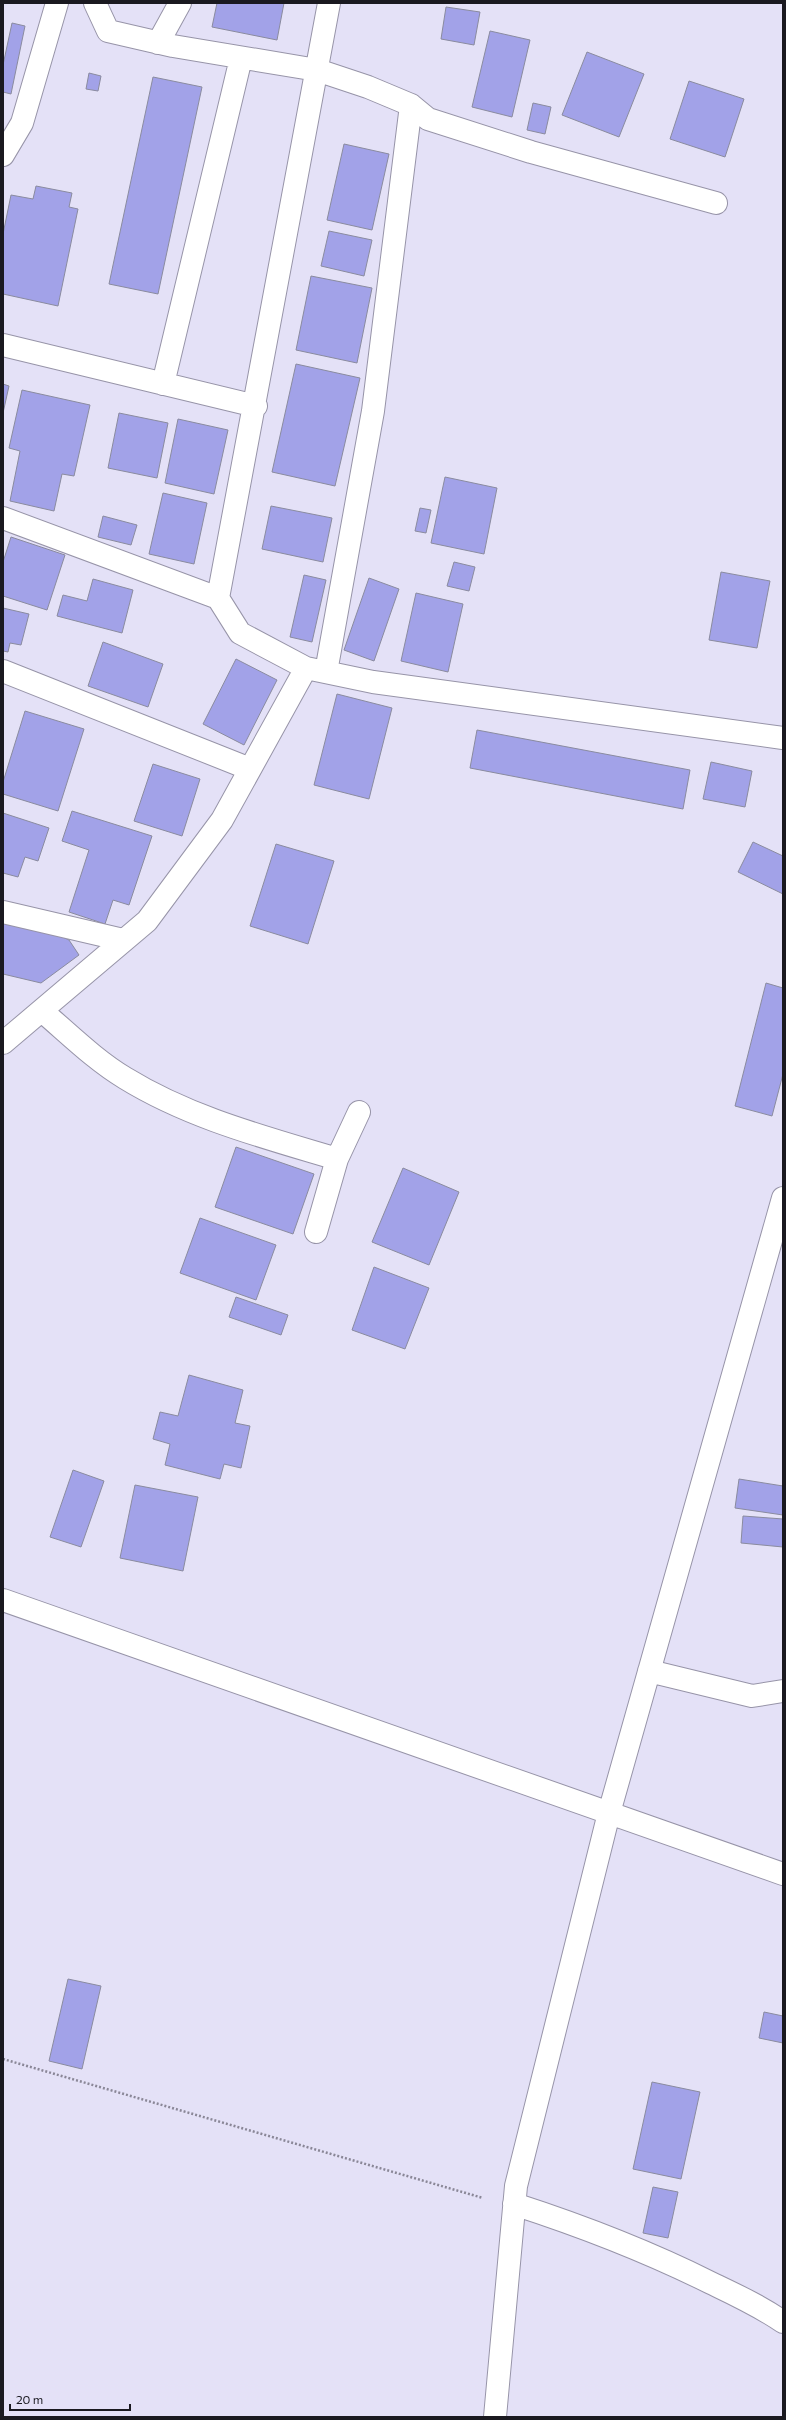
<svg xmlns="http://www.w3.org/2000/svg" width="786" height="2420" viewBox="0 0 786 2420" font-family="Commissioner,sans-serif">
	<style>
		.building { fill: #a2a2e8; stroke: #8a8b9f }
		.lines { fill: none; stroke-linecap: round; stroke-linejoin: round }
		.minor-casing { stroke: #9794a8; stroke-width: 24 }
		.path { stroke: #8a8797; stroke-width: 2.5; stroke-dasharray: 2 2; stroke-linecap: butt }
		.minor { stroke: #fff; stroke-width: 22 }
	</style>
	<rect width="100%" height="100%" fill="#e4e1f7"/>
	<path class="building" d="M217,3H284L277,40L212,27Z
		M446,7L480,12L474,45L441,39Z
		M12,23L25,26L11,94L3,92V65Z
		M490,31L530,40L512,117L472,107Z
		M587,52L644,74L619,137L562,115Z
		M89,73L101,76L98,91L86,89Z
		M153,77L202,87L158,294L109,284Z
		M689,81L744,99L725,157L670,139Z
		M533,103L551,107L545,134L527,130Z
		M344,144L389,154L372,230L327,220Z
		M36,186L72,193L69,207L78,209L58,306L3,294V234L11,195L33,199Z
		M329,231L372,240L364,276L321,266Z
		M311,276L372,288L357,363L296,350Z
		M296,364L360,378L335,486L272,472Z
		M3,384L9,386L3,413Z
		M22,390L90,405L74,476L62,474L54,511L10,501L20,451L9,448Z
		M119,413L168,423L157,478L108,468Z
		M178,419L228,430L214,494L165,483Z
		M445,477L497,488L484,554L431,543Z
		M163,493L207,503L194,564L149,554Z
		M271,506L332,518L323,562L262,549Z
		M420,508L431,510L426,533L415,531Z
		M103,516L137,525L131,545L98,537Z
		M11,537L65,555L47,610L3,596V562Z
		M454,562L475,567L469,591L447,586Z
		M721,572L770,581L757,648L709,640Z
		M304,575L326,580L312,642L290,637Z
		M369,578L399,589L374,661L344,650Z
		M93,579L133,590L122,633L57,616L63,595L87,601Z
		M416,593L463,604L448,672L401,661Z
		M3,608L29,614L21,645L10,643L8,652L3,651Z
		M103,642L163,664L148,707L88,686Z
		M236,659L277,680L244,745L203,724Z
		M337,694L392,708L369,799L314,785Z
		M25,711L84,729L58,811L3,794V782Z
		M477,730L690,770L683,809L470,768Z
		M711,762L752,771L745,807L703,799Z
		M153,764L200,779L182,836L134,821Z
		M72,811L152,836L129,905L113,900L105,924L69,912L89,850L62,841Z
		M3,813L49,828L38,861L25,857L18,877L3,873Z
		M753,842L783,856V894L738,872Z
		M276,844L334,861L308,944L250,926Z
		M3,921L55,933L69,940L79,955L41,983L3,974Z
		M766,983L783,988V1074L772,1116L735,1106Z
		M236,1147L314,1174L293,1234L215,1207Z
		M403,1168L459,1192L429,1265L372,1242Z
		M200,1218L276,1245L256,1300L180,1273Z
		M374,1267L429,1288L405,1349L352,1330Z
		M236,1297L288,1315L281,1335L229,1317Z
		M189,1375L243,1390L235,1423L250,1426L241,1468L224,1464L220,1479L165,1465L170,1444L153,1439L160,1412L178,1416Z
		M73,1470L104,1481L81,1547L50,1537Z
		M739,1479L783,1486V1515L735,1508Z
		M135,1485L198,1497L183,1571L120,1558Z
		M743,1516L783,1519V1547L741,1543Z
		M68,1979L101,1986L82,2069L49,2061Z
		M764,2012L783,2016V2043L759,2038Z
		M652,2082L700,2092L681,2179L633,2169Z
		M653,2187L678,2192L668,2238L643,2233Z"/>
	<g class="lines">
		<defs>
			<path id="minor" d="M95,3L108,31L173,46L317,70L368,87L411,105L428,119L531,152L716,203
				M158,43L180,3
				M3,155L22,123L57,3
				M3,345L256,406
				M163,384L241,58
				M3,518L218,598L240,633L306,668L373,682L783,738
				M218,598L329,3
				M3,671L250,769
				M326,672L373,411L411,105
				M3,912L123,940
				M42,1011C69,1034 95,1060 125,1078C190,1118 264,1137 337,1159
				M3,1043L147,921L222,820L306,668
				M316,1232L337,1159L359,1112
				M3,1600L783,1874
				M649,1671L752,1696L783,1691
				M514,2204C582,2226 647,2251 711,2283C736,2295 760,2306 783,2322
				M495,2417L516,2186L609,1813L783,1198"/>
		</defs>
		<use href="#minor" class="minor-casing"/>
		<path class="path" d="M3,2059L483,2198"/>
		<use href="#minor" class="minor"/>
	</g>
	<rect width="786" height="2420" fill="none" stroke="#1a1920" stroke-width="8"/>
	<path d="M10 2404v6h120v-6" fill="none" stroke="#1a1920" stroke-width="2"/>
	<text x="16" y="2404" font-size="12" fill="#1a1920" stroke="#e4e1f7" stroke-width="3" paint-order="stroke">20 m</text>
</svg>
